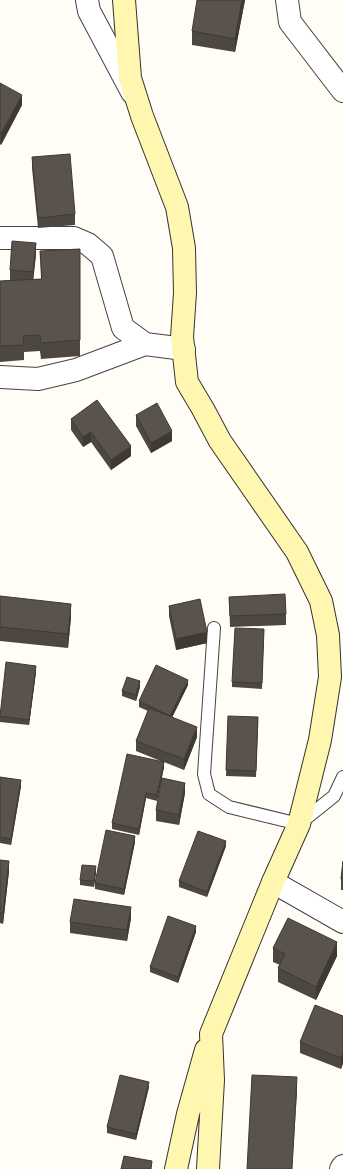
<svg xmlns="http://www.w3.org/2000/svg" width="343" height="1169" font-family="Spectral,serif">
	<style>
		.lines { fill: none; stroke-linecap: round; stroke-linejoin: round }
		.lane-casing { stroke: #444; stroke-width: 14 }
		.street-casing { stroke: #444; stroke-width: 24 }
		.secondary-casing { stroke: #333; stroke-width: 24 }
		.lane { stroke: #fff; stroke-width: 12 }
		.street { stroke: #fff; stroke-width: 22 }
		.secondary { stroke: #fff6b0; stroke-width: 22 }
		.wall { fill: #4d4742 }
		.shaded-wall { fill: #3f3936 }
		.building { fill: #5a524d; stroke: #3f3936 }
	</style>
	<rect width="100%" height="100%" fill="#fffdf5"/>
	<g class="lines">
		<defs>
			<path id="lane" d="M214,628l-10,146 5,20 20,13 70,17 35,-28 9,-19"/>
			<path id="street" d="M87,0l2,11 43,81
				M287,0l3,22 53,69
				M0,238h74l14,6 14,12 21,72 22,16
				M0,377l38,2 38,-9 69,-26 39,5
				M273,882l70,40
				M341,1169l2,-3"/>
			<path id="secondary" d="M124,0l6,78 12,38 35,91 7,41 1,45 -3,44 5,45 16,27 17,32 77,111 24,49 7,34 2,42 -10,63 -21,84 -26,58 -62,152 2,46 -5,89
				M176,1169l12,-55 18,-64"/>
		</defs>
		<use href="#lane" class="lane-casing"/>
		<use href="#street" class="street-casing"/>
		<use href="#secondary" class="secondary-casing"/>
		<use href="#lane" class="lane"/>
		<use href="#street" class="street"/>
		<use href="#secondary" class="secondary"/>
	</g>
	<path class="wall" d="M245,0l-10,52 -43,-7v-14z
		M0,83l22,22 -21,40 -1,-1z
		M32,157l43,57v11l-37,3 -6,-60z
		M80,249v107l-39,3 -1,-8 -16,1v8l-24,2v-81l14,-1h-4v-10l26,-16 -3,25h8l-1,-28z
		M136,415l36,26 -21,12 -15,-27z
		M71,419l60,37 -20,14 -20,-28 -8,5 -12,-17z
		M0,596l71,21 -3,31 -68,-7z
		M229,597l57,17v11l-56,2z
		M169,606l38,37 -31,7 -7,-34z
		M264,629l-2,60 -30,-2v-5z
		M36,672l-7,53 -29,-3v-9z
		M188,685l-16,32 25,20 -13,33 -20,-8v5l-7,34 -11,-3 -7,37 -27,-6v-6l51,-61 -27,-11v-10l12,-30 -9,-4v-6z
		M140,687l-4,14 -14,-5v-5z
		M228,716l30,7 -2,54 -30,-1z
		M0,777l21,9 -10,59 -11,-2z
		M185,793l-6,32 -23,-4v-11z
		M135,842l-11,53 -29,-6v-6z
		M226,846l-19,51 -28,-10v-6z
		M0,860l9,11 -6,53 -3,-1z
		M343,861v29h-2v-11z
		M96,872l-2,15 -14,-2v-5z
		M131,918l-4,23 -57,-8v-11z
		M196,932l-18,51 -28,-11v-5z
		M273,948l64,8 -21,44 -38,-18v-14l2,-3 -7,-3z
		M343,1016v47l-2,6 -41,-16v-11z
		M149,1087l-13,53 -29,-7v-6z"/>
	<path class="shaded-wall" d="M242,0h3l-10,52v-13z
		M22,95v10l-21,40v-11z
		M36,243v11l-3,29v-11z
		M172,431v10l-21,12v-10z
		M91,432v10l-8,5v-10z
		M131,446v10l-20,14v-10z
		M71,604v13l-3,31v-14z
		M207,632v11l-31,7v-11z
		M36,666v6l-7,53v-5z
		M188,680v5l-18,37v-6z
		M140,681v6l-4,14v-6z
		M197,727v10l-13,33v-11z
		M164,762v5l-7,34v-6z
		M21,780v6l-10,59v-6z
		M185,783v10l-6,32v-10z
		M146,793v5l-7,37v-6z
		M135,836v6l-11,53v-6z
		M226,841v5l-19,51v-5z
		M9,861v10l-6,53v-11z
		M96,866v6l-2,15v-6z
		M131,907v11l-4,23v-11z
		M196,926v6l-18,51v-6z
		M337,942v14l-21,44v-13z
		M343,1053v10l-2,6v-11z
		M297,1077v16l-5,76z
		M149,1082v5l-13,53v-6z"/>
	<path class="building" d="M197,0h45l-7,39 -43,-8z
		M0,83l22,12 -21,39h-1z
		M70,154l5,60 -37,4 -6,-61z
		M12,241l24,2 -3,29 -23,-2z
		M80,249v91l-39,3 -1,-8 -17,1 1,9 -24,1v-65l42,-2 -2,-28z
		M97,400l34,46 -20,14 -20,-28 -8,5 -12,-18z
		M157,403l15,28 -21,12 -15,-28z
		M285,594l1,20 -56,2 -1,-19z
		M0,596l71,8 -3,30 -68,-7z
		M200,599l7,33 -31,7 -7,-33z
		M235,628l29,1 -2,54 -30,-1z
		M6,662l30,4 -7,54 -29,-4z
		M156,665l32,15 -18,36 -31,-15z
		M127,677l13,4 -4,14 -14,-4z
		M149,708l48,19 -13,32 -48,-18z
		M228,716l30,1 -2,54 -30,-1z
		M127,754l37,8 -7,33 -11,-2 -7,36 -27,-6z
		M0,777l21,3 -10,59 -11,-2z
		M162,778l23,5 -6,32 -23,-5z
		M106,830l29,6 -11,53 -29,-6z
		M198,831l28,10 -19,51 -28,-11z
		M0,860l9,1 -6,52h-3z
		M343,861v18h-2z
		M82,865l14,1 -2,15 -14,-1z
		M74,899l57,8 -4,23 -57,-8z
		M168,916l28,10 -18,51 -28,-10z
		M288,918l49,24 -21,45 -38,-19 7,-14 -12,-6z
		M315,1005l28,11v37l-2,5 -41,-16z
		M120,1075l29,7 -13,52 -29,-7z
		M252,1075l45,2 -5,92h-45z
		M124,1156l28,5 -1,8h-30z"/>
</svg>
